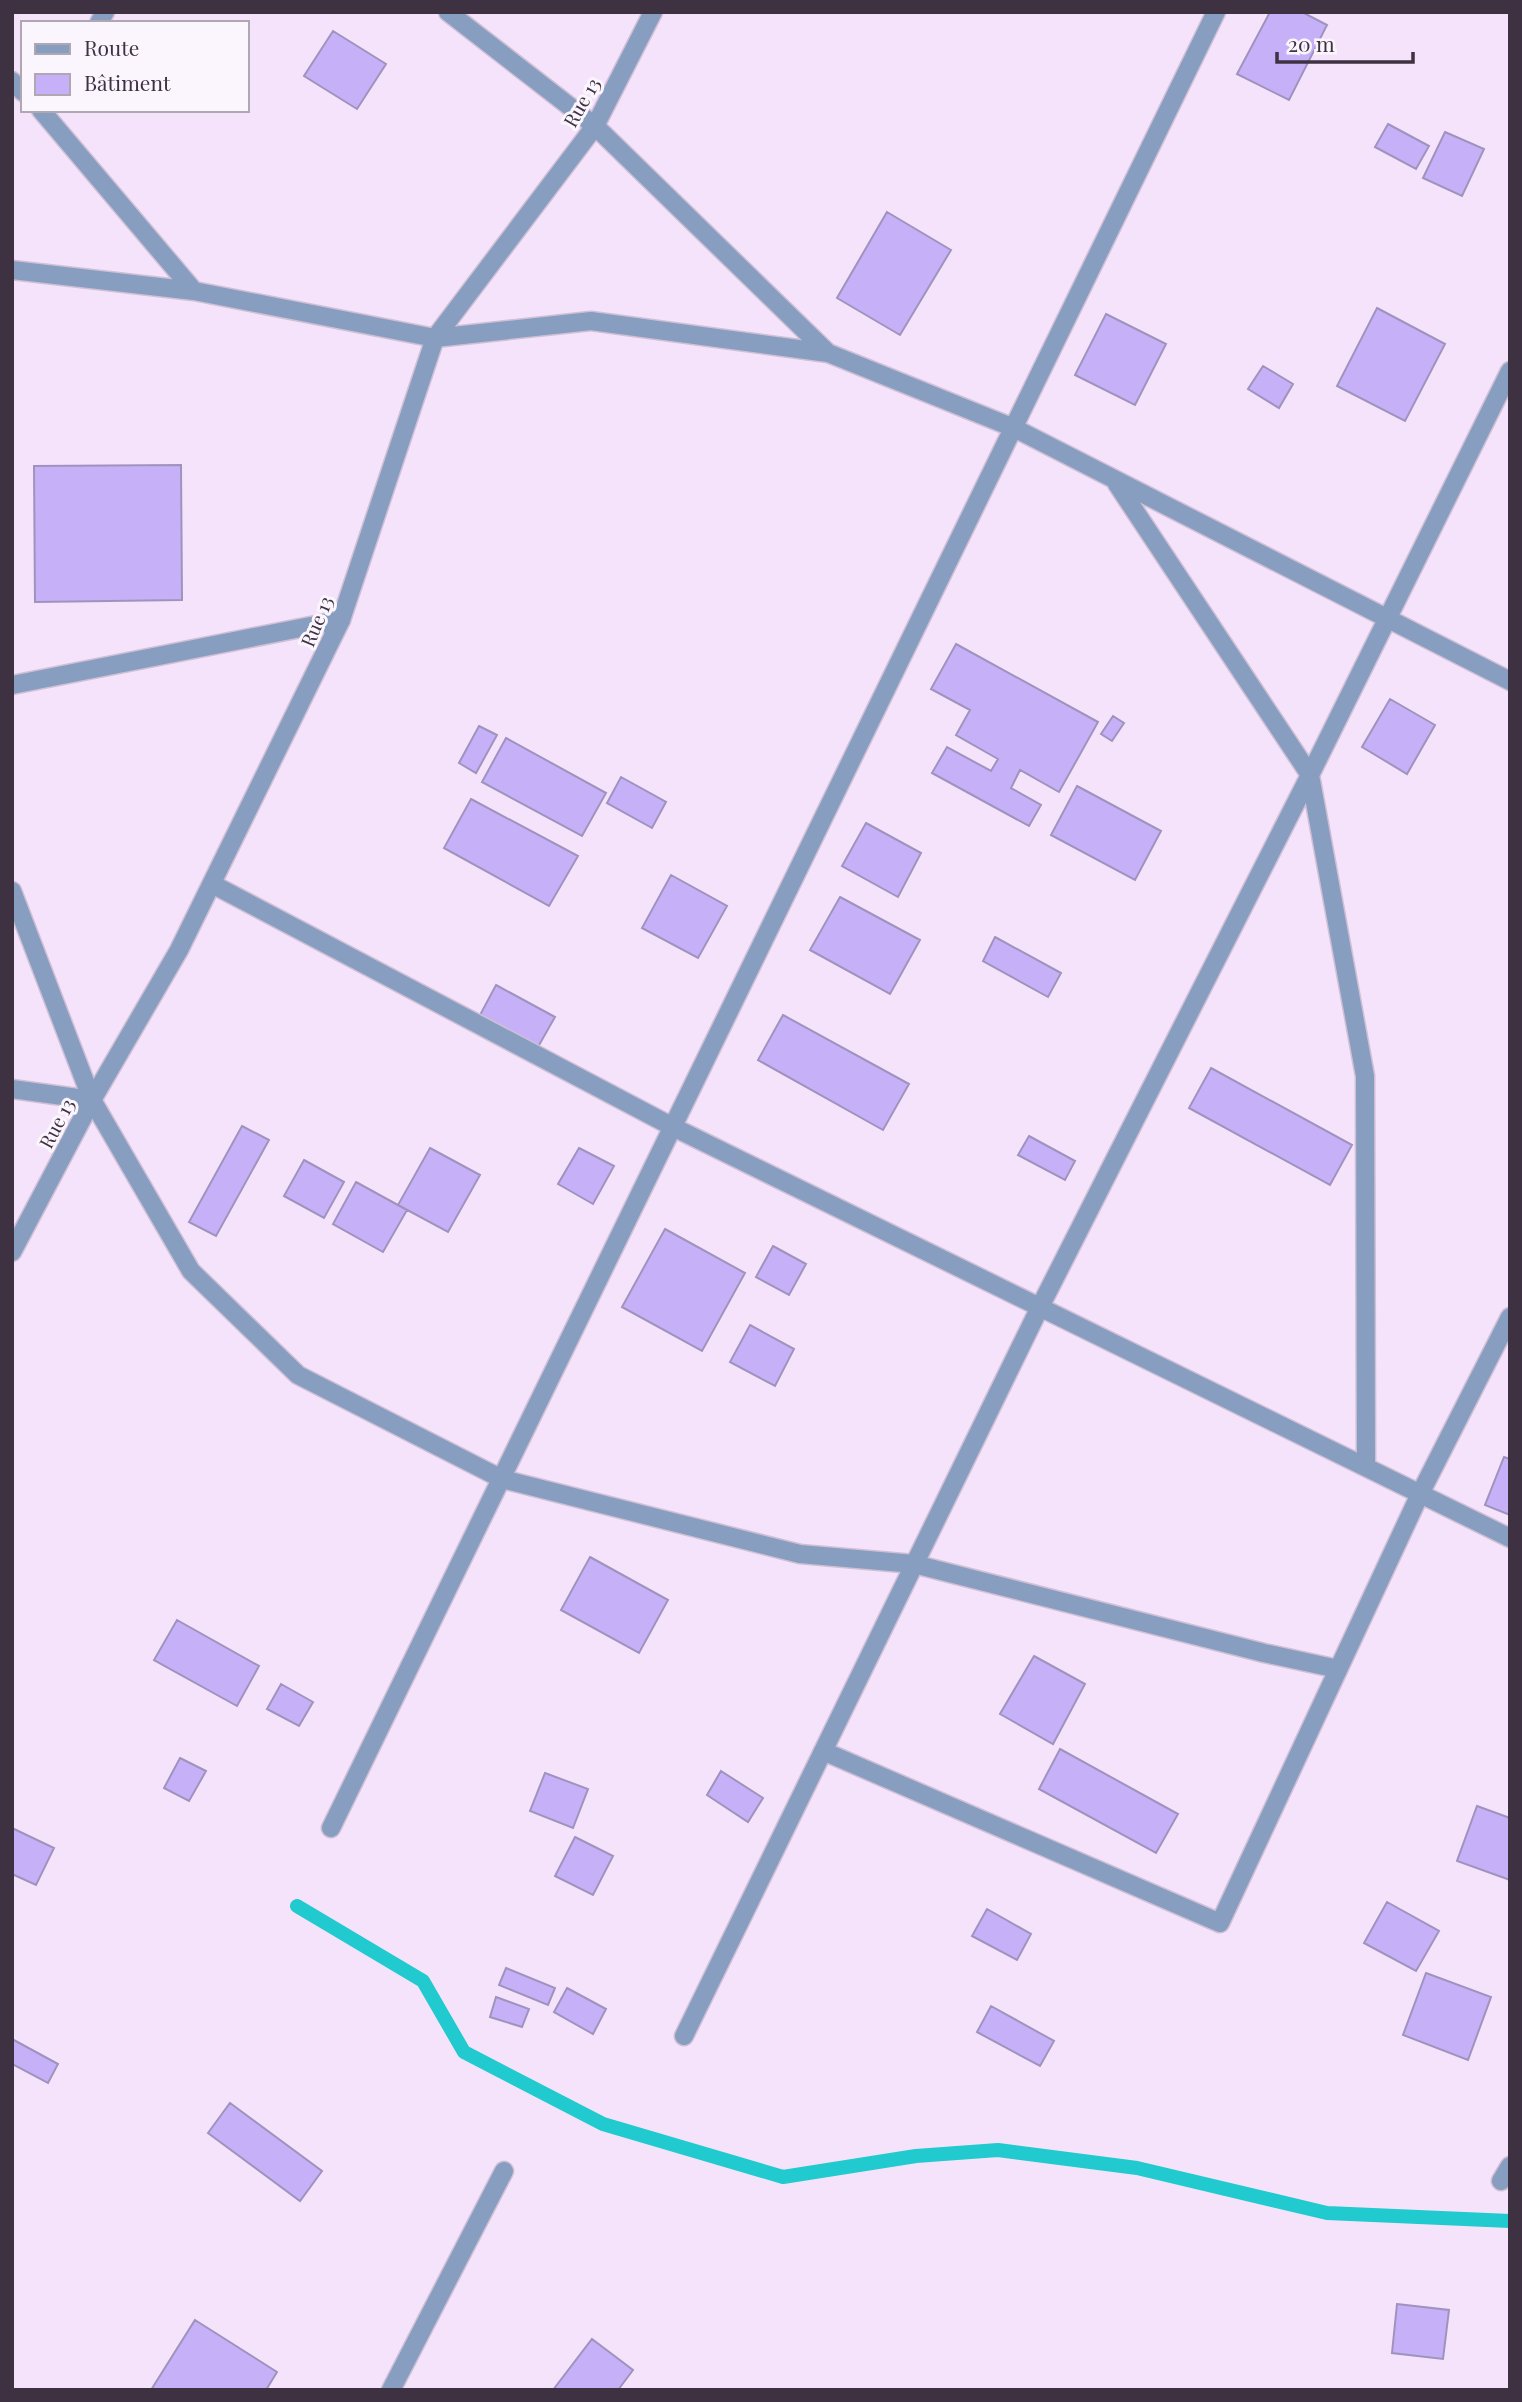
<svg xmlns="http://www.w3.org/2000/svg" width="1522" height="2402" font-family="'Playfair Display',serif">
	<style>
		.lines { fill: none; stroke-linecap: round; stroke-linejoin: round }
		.stream { stroke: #20cace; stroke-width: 14 }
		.building { fill: #c6b1f8; stroke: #9f93be; stroke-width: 2 }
		.minor-casing { stroke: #d0c0d6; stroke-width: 21 }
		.tertiary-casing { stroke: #d0c0d6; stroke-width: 21 }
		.minor { stroke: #879ec0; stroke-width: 18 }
		.tertiary { stroke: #879ec0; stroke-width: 18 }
		.labels { text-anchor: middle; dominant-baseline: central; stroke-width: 6; stroke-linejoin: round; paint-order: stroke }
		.street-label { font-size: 19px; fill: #3e3242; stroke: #fbf5fd }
	</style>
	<rect width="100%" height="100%" fill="#f5e3fb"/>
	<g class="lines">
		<path class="stream" d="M297,1906l126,75 41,71 139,72 180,53 133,-21 82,-6 139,18 190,45 183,8"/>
	</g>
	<path class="building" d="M1270,12h32l25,13 -38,75 -52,-26z
		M333,31l53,33 -29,45 -53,-33z
		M1388,124l41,22 -13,23 -41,-22z
		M1445,132l39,17 -22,47 -39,-18z
		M887,212l64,38 -51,85 -63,-37z
		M1377,308l68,36 -40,77 -68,-35z
		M1106,314l60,30 -31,61 -60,-30z
		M1263,366l30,18 -14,24 -31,-19z
		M181,465l1,135 -147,2 -1,-136z
		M956,644l142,78 -39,70 -39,-22 -9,18 30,17 -12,21 -97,-53 15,-26 44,24 7,-12 -42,-24 14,-25 -39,-21z
		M1390,699l45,26 -28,49 -45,-27z
		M1113,716l11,7 -12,18 -11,-7z
		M479,726l18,9 -21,38 -17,-10z
		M506,738l100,55 -24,43 -100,-54z
		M621,777l45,25 -14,26 -45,-25z
		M1077,786l84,45 -26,49 -84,-45z
		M471,799l107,57 -29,50 -105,-58z
		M866,823l55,30 -23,44 -56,-31z
		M671,875l56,31 -29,52 -56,-30z
		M840,897l80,43 -30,54 -80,-44z
		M995,937l66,36 -13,24 -65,-36z
		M496,985l59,32 -17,30 -58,-32z
		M783,1015l126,69 -26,46 -125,-70z
		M1211,1068l141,77 -22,40 -141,-77z
		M242,1126l27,14 -53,96 -27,-14z
		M1029,1136l46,25 -10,19 -47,-25z
		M430,1148l50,27 -32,57 -50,-27z
		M579,1148l35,18 -21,38 -35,-20z
		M304,1160l40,22 -20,36 -40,-22z
		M356,1182l51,28 -24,42 -50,-28z
		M665,1229l80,44 -43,78 -80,-44z
		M773,1246l33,18 -17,31 -33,-18z
		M750,1325l44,24 -19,37 -45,-24z
		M1504,1457l6,2v56l-25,-10z
		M590,1557l78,43 -29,53 -78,-43z
		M177,1620l82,46 -22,40 -83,-46z
		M1034,1656l51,28 -32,60 -53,-30z
		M281,1684l32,18 -14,24 -32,-17z
		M1060,1749l118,65 -22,39 -117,-64z
		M180,1758l26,13 -17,30 -25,-13z
		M721,1771l42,27 -15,24 -41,-27z
		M545,1773l43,16 -15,39 -43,-17z
		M1477,1806l33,12v62l-53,-19z
		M12,1828l42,20 -18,37 -24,-11z
		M575,1837l38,19 -20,39 -38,-19z
		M1387,1902l52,29 -23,40 -52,-28z
		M987,1909l44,25 -14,26 -45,-24z
		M506,1968l49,20 -7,17 -49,-20z
		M1426,1973l65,24 -23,63 -65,-25z
		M567,1988l39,21 -13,25 -39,-22z
		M496,1997l33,12 -7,18 -32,-10z
		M991,2006l63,35 -14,25 -63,-34z
		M12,2039l46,25 -10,19 -36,-19z
		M230,2103l92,68 -22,30 -92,-68z
		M1397,2304l52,6 -6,49 -51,-6z
		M195,2320l82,52 -11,18h-115z
		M592,2339l41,31 -15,20h-65z"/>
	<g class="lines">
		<defs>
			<path id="minor" d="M448,12l147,114 233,227 186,75 496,253
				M99,23l6,-11
				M12,81l11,11
				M41,110l153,181 241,47 156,-17 237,32
				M12,270l182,21
				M1117,484l193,291 55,301 1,391
				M12,685l329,-65
				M212,884l461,243 837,411
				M12,891l80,209 99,171 107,104 204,104 298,75 114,10 350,89 74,16
				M12,1089l80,11
				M823,1751l397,172 200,-429 90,-177
				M331,1828l885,-1816
				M684,2036l356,-729 270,-532 200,-404
				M1501,2181l9,-15
				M391,2390l113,-219"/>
			<path id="tertiary" d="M12,1252l80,-152 87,-150 162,-330 94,-282 160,-212 58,-114"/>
		</defs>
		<use href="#minor" class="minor-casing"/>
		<use href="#tertiary" class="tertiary-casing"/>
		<use href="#minor" class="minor"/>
		<use href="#tertiary" class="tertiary"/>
	</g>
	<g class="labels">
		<g class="street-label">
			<text transform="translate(581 102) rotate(-60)">Rue 13</text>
			<text transform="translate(316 621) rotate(-67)">Rue 13</text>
			<text transform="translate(56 1123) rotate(-62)">Rue 13</text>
		</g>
	</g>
	<rect width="1522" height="2402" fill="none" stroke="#3e3242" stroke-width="28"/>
	<rect x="21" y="21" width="228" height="91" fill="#fbf5fd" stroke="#afa7b2" stroke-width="2"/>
	<rect x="35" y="44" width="35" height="10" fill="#879ec0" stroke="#afa7b2" stroke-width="2"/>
	<text x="84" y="56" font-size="21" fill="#3e3242">Route</text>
	<rect x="35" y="74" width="35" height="21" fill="#c6b1f8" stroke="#afa7b2" stroke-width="2"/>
	<text x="84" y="91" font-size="21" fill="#3e3242">Bâtiment</text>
	<path d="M1277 52v10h136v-10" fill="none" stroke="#3e3242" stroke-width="3.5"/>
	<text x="1288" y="52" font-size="21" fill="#3e3242" stroke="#fbf5fd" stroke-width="5" paint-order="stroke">20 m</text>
</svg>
